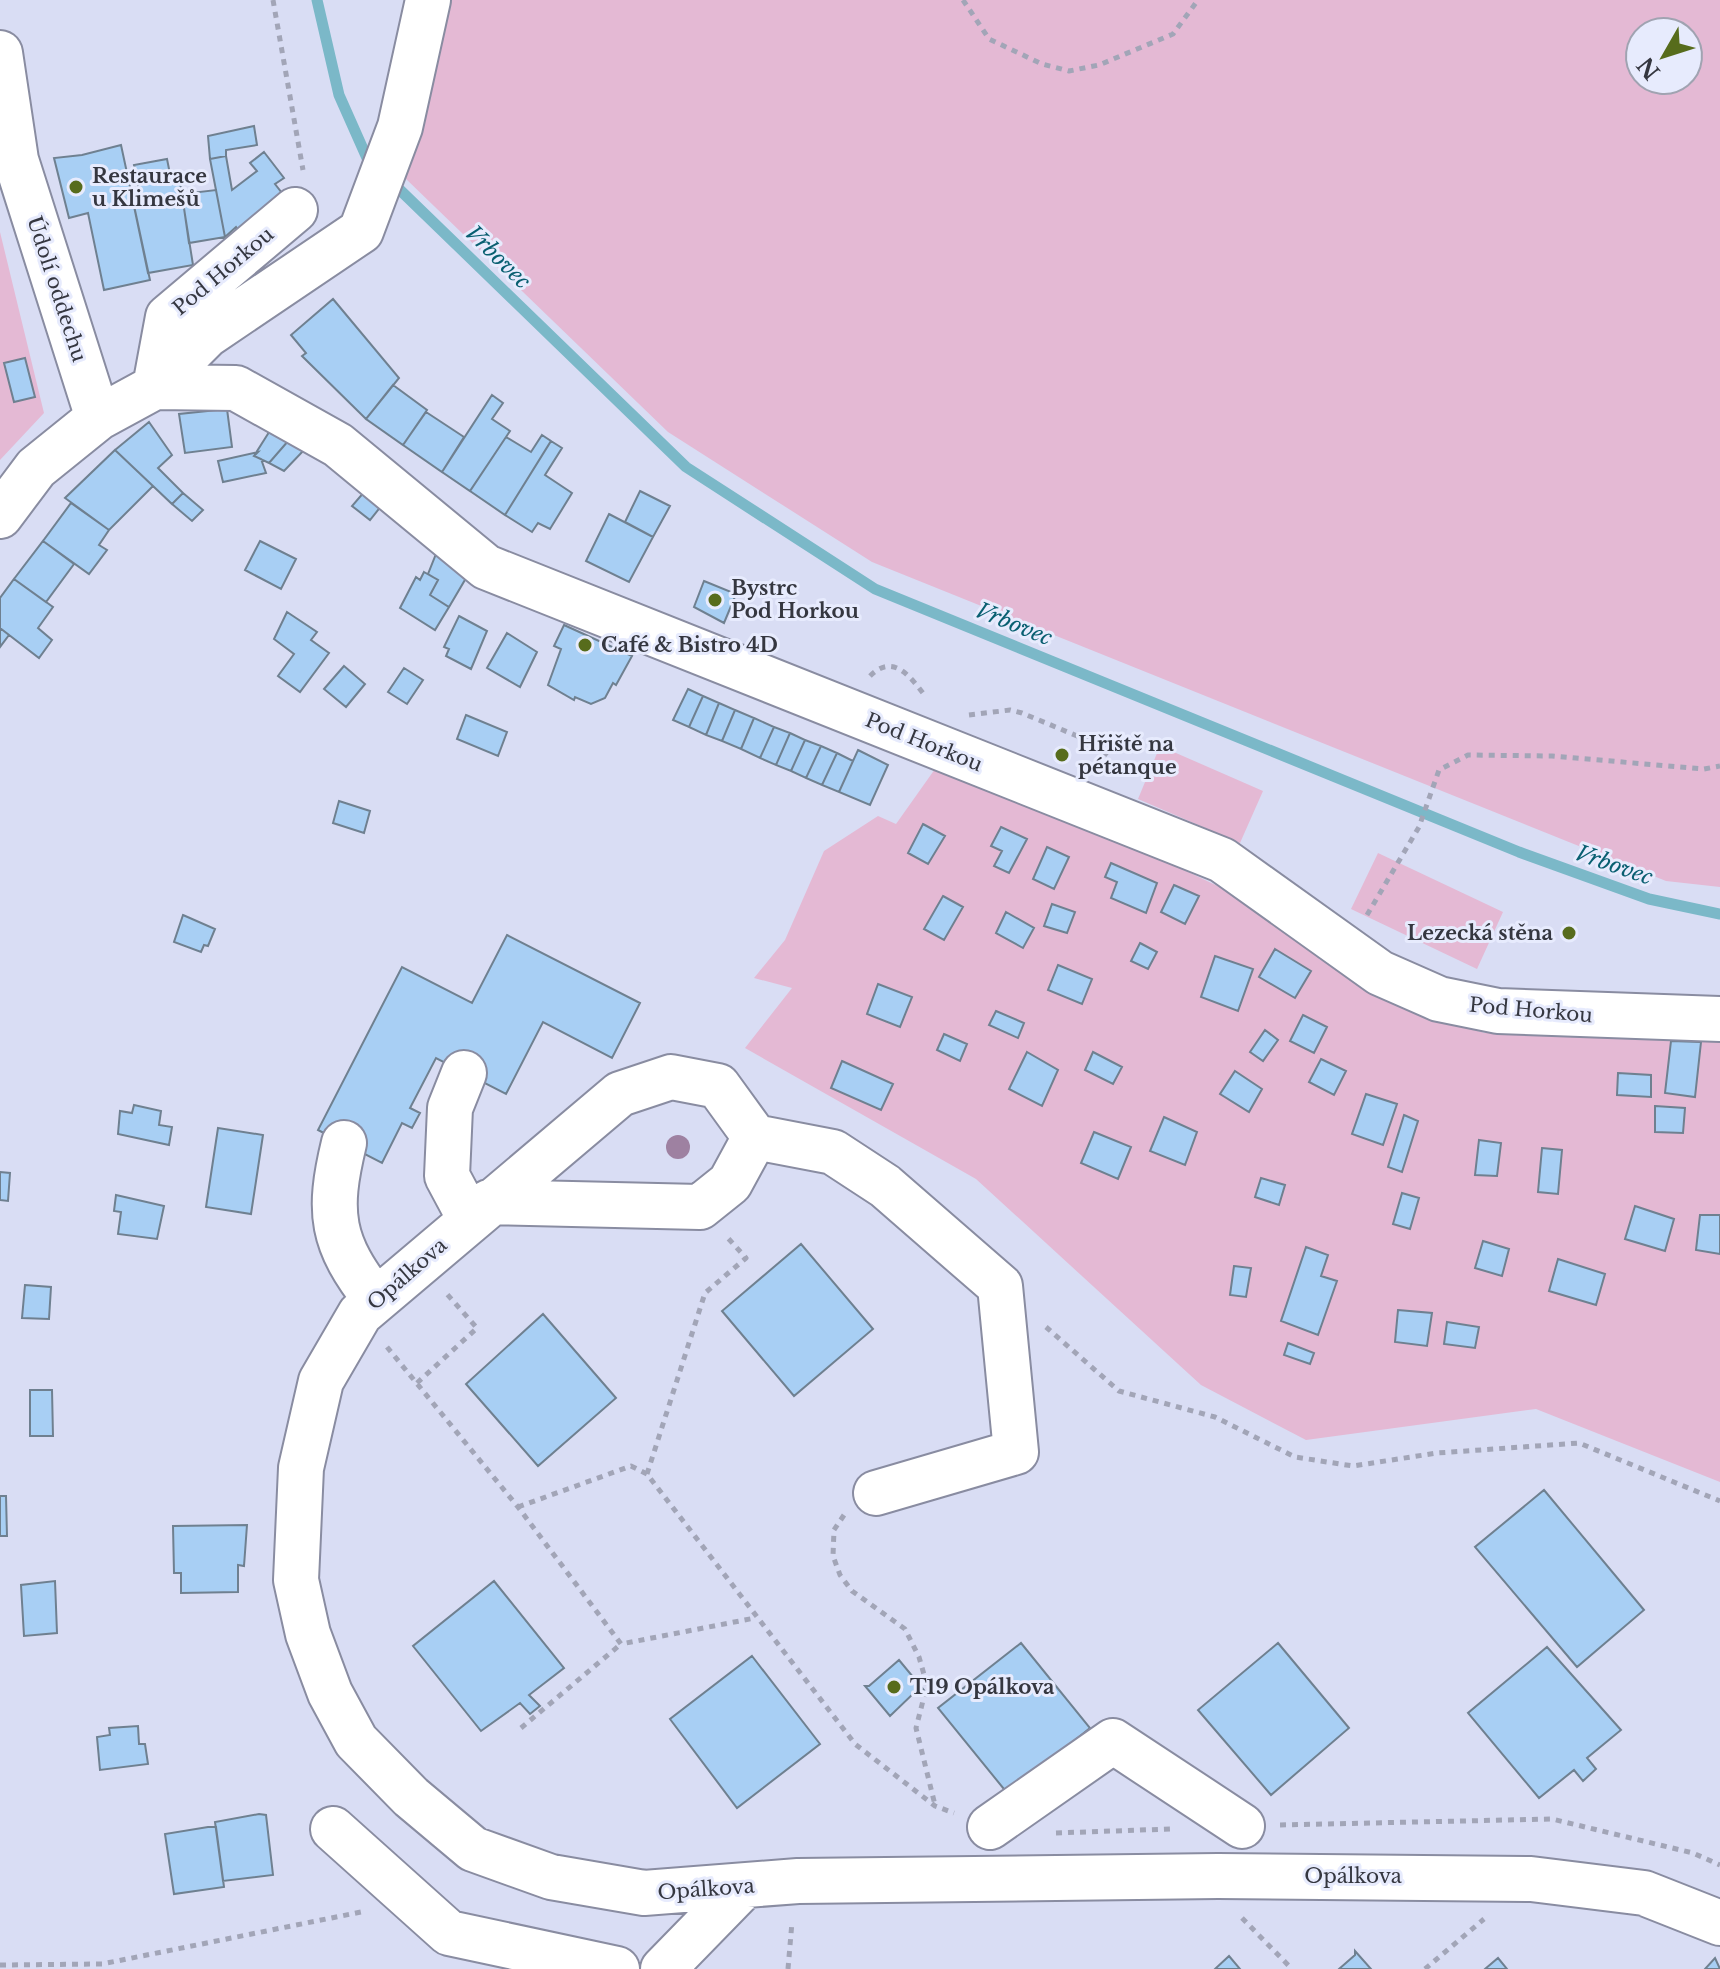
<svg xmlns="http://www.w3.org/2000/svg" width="1720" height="1969" font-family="'Libre Baskerville',serif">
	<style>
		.green { fill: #e4b9d4; fill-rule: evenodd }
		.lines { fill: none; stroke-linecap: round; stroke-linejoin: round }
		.stream { stroke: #7bb8c8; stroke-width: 11 }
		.building { fill: #a8cff4; stroke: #6f8090; stroke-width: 2 }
		.minor-casing { stroke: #898ca1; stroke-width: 48 }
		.path { stroke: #a2a5b7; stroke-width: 5; stroke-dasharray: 6 6; stroke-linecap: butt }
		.minor { stroke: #fff; stroke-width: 44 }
		.tree { fill: #9e81a1 }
		.poi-dot { fill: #576c1c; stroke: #e7ebfd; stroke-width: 3 }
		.labels { text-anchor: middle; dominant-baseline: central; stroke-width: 6; stroke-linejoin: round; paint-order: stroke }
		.poi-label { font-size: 20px; font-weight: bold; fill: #353740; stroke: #e7ebfd; text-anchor: start }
		.street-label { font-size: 20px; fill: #353740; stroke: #e7ebfd }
		.water-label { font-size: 22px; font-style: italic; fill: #095f71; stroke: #e7ebfd }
	</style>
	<rect width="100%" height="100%" fill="#d9ddf4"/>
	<path class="green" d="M450,0h1270v887l-54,-6 -794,-319 -204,-130 -263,-254zM1640,32h48v48h-48z
		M0,232l44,181 -44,47z
		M1160,746l103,45 -23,52 -102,-44z
		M935,769l174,65 119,57 94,54 -3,14 112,59 54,15 235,2v447l-184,-73 -230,31 -105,-55 -225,-206 -231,-131 47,-60 -38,-10 31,-38 39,-89 54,-35 18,8z
		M1378,853l125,59 -26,57 -126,-60z"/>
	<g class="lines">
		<path class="stream" d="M317,0l22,95 28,63 6,6
			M400,190l286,277 189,122 644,263 130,47 71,15"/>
	</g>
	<path class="building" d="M254,126l3,19 -31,5v6l-16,3 -2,-23z
		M121,145l29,135 -46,10 -16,-77 -19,5 -15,-60 28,-3z
		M264,152l20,26 -9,6 17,22 -52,27 -4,-6 -11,10 -15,-78 16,-3 6,34 25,-19 -7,-8z
		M167,159l5,25 8,-1 13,82 -45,8 -17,-81 8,-1 -5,-26z
		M216,190l9,47 -36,6 -7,-49z
		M333,299l66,79 -33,41 -64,-63 4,-3 -15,-18z
		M25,358l10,39 -21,5 -10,-39z
		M393,385l34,25 -24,35 -37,-26z
		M492,395l11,8 -11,16 18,12 -40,60 -28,-19z
		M227,409l5,38 -47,6 -6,-39z
		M426,412l38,25 -22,35 -39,-27z
		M149,422l23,33 -14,13 25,25 -11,11 -57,-54z
		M271,429l18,11 -20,23 -15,-7z
		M542,435l9,6 -46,74 -35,-24 36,-54 25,15z
		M289,440l16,9 -21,22 -15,-8z
		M551,441l11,7 -17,27 27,18 -22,36 -12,-6 -6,9 -27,-17z
		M115,450l38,36 -44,44 -44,-32z
		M258,452l-4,4 7,3 5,14 -43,9 -5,-21z
		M365,491l17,14 -12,15 -18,-14z
		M640,491l30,15 -17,31 -28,-15z
		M183,493l20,17 -11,11 -20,-17z
		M71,503l38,27 -10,15 8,5 -18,24 -46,-33z
		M609,514l44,23 -24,45 -43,-21z
		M43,541l31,23 -28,38 -32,-23z
		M260,541l36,18 -15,30 -36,-19z
		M436,554l33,19 -20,34 -19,-12 8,-15 -10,-6z
		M424,572l14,8 -8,15 19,12 -14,23 -35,-22 16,-31 4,3z
		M14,579l39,28 -15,21 14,12 -13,18 -39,-30v-30z
		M704,581l32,13 -12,29 -30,-16z
		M287,612l30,20 -6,8 18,13 -29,39 -22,-16 16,-22 -20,-15z
		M459,616l28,15 -16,38 -25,-13 3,-7 -5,-2z
		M564,625l68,31 -16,29 -3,-2 -8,15 -14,6 -16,-7 -1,3 -26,-15 13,-36 -7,-3z
		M0,628l9,7 -9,12z
		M507,633l30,19 -17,35 -33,-19z
		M344,666l21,18 -19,23 -22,-18z
		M404,668l19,12 -16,24 -19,-12z
		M688,689l15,7 -14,31 -16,-7z
		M703,696l16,7 -13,32 -17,-8z
		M719,703l16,7 -13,31 -16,-6z
		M735,710l19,8 -13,31 -19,-8z
		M466,715l41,17 -9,24 -41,-17z
		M754,718l20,9 -14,31 -19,-9z
		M774,727l16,6 -14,32 -16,-7z
		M790,733l15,7 -14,31 -15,-6z
		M805,740l16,6 -15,32 -15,-7z
		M821,746l16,7 -15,32 -16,-7z
		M858,750l30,15 -18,40 -31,-13z
		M837,753l16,8 -14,31 -17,-7z
		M339,801l31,10 -6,22 -31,-10z
		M923,824l22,12 -17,28 -20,-11z
		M1001,827l26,12 -18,34 -15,-7 8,-15 -11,-5z
		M1047,847l22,10 -15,32 -21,-10z
		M1111,863l46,20 -11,30 -35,-15 6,-16 -12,-5z
		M1174,885l25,11 -14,28 -24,-12z
		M943,896l20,11 -19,33 -20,-11z
		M1052,904l23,8 -8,21 -23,-7z
		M1006,912l28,16 -11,20 -27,-15z
		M183,915l32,14 -7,17 -4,-1 -3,7 -27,-10z
		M507,935l133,68 -28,55 -69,-36 -37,72 -70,-36 -26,50 10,5 -8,15 -10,-5 -20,40 -64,-33 84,-163 70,36z
		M1140,943l17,9 -9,17 -17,-8z
		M1275,949l36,22 -16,27 -36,-21z
		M1215,956l38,13 -15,42 -37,-14z
		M1058,965l34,14 -10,25 -34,-14z
		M878,984l34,13 -12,30 -33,-13z
		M996,1011l28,12 -6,15 -29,-13z
		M1303,1015l24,12 -13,26 -24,-12z
		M1265,1030l13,10 -15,21 -13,-9z
		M944,1034l23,10 -7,17 -23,-11z
		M1671,1041l30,1 -6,55 -30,-4z
		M1027,1052l31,18 -16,36 -33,-17z
		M1093,1052l29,15 -9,17 -28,-14z
		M1321,1059l25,12 -12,24 -25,-13z
		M842,1061l51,23 -12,26 -50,-22z
		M1235,1071l27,18 -13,23 -29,-18z
		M1618,1073l33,2v22l-34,-2z
		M1366,1094l31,10 -14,41 -31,-11z
		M134,1105l27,6 -2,14 13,2 -3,18 -51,-11 2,-23 12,2z
		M1655,1106l30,2 -2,25 -28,-1z
		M1404,1115l14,6 -16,51 -14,-5z
		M1164,1117l33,15 -12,33 -35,-14z
		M218,1128l45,7 -12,79 -45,-7z
		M1094,1132l37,15 -13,32 -37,-16z
		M1479,1140l22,3 -4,33 -22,-1z
		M1542,1148l20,2 -4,44 -20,-2z
		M0,1172l10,1 -2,28 -8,-1z
		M1261,1178l24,7 -6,20 -24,-8z
		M1402,1193l17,5 -9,31 -17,-5z
		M116,1195l48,11 -7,33 -39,-5 3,-22 -7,-1z
		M1635,1206l39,13 -9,32 -40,-12z
		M1700,1215h20v39l-24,-4z
		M1483,1241l26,8 -7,27 -27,-8z
		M801,1244l72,85 -79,67 -72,-85z
		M1306,1247l22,8 -7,21 16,5 -19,54 -37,-14z
		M1558,1259l47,15 -9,31 -47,-14z
		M1234,1266l17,2 -5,29 -16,-2z
		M25,1285l26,2 -2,32 -27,-1z
		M1398,1310l34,3 -5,33 -32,-4z
		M543,1314l73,84 -78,68 -72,-82z
		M1447,1322l32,5 -4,21 -31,-4z
		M1288,1343l26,10 -4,11 -26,-9z
		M30,1390h22l1,46h-23z
		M1544,1490l100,120 -67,57 -102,-120z
		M0,1496h6l1,40h-7z
		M247,1525l-3,41 -6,-1v27l-57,1v-20h-7l-1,-47z
		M55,1581l2,52 -33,3 -3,-51z
		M494,1581l70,87 -35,27 11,11 -10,8 -10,-11 -39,28 -68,-85z
		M1021,1643l69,85 -82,66 -70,-86z
		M1278,1643l71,85 -78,67 -73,-85z
		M1547,1647l74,83 -34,28 9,11 -13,12 -9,-11 -35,28 -71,-85z
		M752,1656l68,88 -83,64 -67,-89z
		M899,1660l24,29 -4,-1 -29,28 -25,-30h4z
		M138,1726l1,18h6l3,20 -48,6 -3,-33 13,-2 -1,-7z
		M259,1814l7,1 7,60 -50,6 -8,-59z
		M208,1827h8l8,60 -50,7 -9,-60z
		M1355,1951l16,18h-32l16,-14z
		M1229,1956l11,13h-25z
		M1498,1958l9,11h-22z
		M1715,1958l5,11h-15z"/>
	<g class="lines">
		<defs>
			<path id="minor" d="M0,53l16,107 82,258
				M155,387l52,-52 154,-104 39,-104 28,-127
				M155,387l13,-70 127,-107
				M0,516l36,-48 62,-50 57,-31 81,1 102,57 148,122 736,293 158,113 59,26 59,12 222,8
				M464,1073l-14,35 -3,68 23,43
				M755,1137l78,15 52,34 115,100 16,166 -140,41
				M344,1143c-17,70 -13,100 32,157
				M489,1202l211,5 30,-24 25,-46 -37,-51 -47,-9 -51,17 -260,220 -39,67 -20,87 -5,112 12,54 22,59 26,48 55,56 62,52 78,28 93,16 154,-12 420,-5 313,3 113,14 76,30
				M990,1827l123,-86 129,85
				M333,1829l116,104 168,36
				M663,1969l79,-81"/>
		</defs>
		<use href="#minor" class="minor-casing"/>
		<path class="path" d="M273,0l30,170
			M963,0l26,39 53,25 27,7 30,-6 74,-31 25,-34
			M870,676c24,-24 41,2 56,21
			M969,715l41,-5 12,3 72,30 15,13 -1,18
			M1367,915l52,-88 20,-57 29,-15 84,1 152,13 16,-3
			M1046,1327l73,64 96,26 80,40 58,9 84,-13 142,-10 141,58
			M387,1347l131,160 103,137 134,-26
			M417,1383l60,-55 -30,-34
			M647,1474l58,-181 41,-35 -19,-21
			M518,1507l113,-41 16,8 208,270 80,62 19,7
			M844,1515l-10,15 -1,26 7,19 12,16 53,38 14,28 8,28 -11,43 19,77
			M521,1728l100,-84
			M1280,1825l272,-6 141,34 27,12
			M1056,1833l114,-4
			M1242,1918l50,51
			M0,1965l102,-1 264,-53
			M788,1969l4,-47
			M1425,1969l59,-50"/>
		<use href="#minor" class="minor"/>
	</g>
	<circle class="tree" cx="678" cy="1147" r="12"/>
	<g class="poi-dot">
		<circle cx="76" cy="187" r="8"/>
		<circle cx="715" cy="600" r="8"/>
		<circle cx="585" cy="645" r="8"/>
		<circle cx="1062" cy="755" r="8"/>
		<circle cx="1569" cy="933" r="8"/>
		<circle cx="894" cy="1687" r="8"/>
	</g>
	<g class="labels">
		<g class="poi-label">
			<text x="92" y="176">Restaurace<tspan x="92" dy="23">u Klimešů</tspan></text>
			<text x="731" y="588">Bystrc<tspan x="731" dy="23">Pod Horkou</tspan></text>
			<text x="601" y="645">Café &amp; Bistro 4D</text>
			<text x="1078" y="744">Hřiště na<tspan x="1078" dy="23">pétanque</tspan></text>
			<text x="1553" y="933" text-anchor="end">Lezecká stěna</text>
			<text x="910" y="1687">T19 Opálkova</text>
		</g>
		<g class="street-label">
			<text transform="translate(223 271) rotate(-40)">Pod Horkou</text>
			<text transform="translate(57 289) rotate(72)">Údolí oddechu</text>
			<text transform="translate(924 742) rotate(22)">Pod Horkou</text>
			<text transform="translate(1531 1010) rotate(5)">Pod Horkou</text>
			<text transform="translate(407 1274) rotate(-41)">Opálkova</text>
			<text x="1353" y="1876">Opálkova</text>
			<text transform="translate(706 1889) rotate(-4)">Opálkova</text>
		</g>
		<g class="water-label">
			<text transform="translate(498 257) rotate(44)">Vrbovec</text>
			<text transform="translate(1014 624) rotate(22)">Vrbovec</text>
			<text transform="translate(1614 865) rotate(19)">Vrbovec</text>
		</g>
	</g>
	<g transform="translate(1664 56) rotate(231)"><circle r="38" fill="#e7ebfd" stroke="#a0a3b1" stroke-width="2"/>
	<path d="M0-6L14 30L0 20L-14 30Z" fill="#576c1c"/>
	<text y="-12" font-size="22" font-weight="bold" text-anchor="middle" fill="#353740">N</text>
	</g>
</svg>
